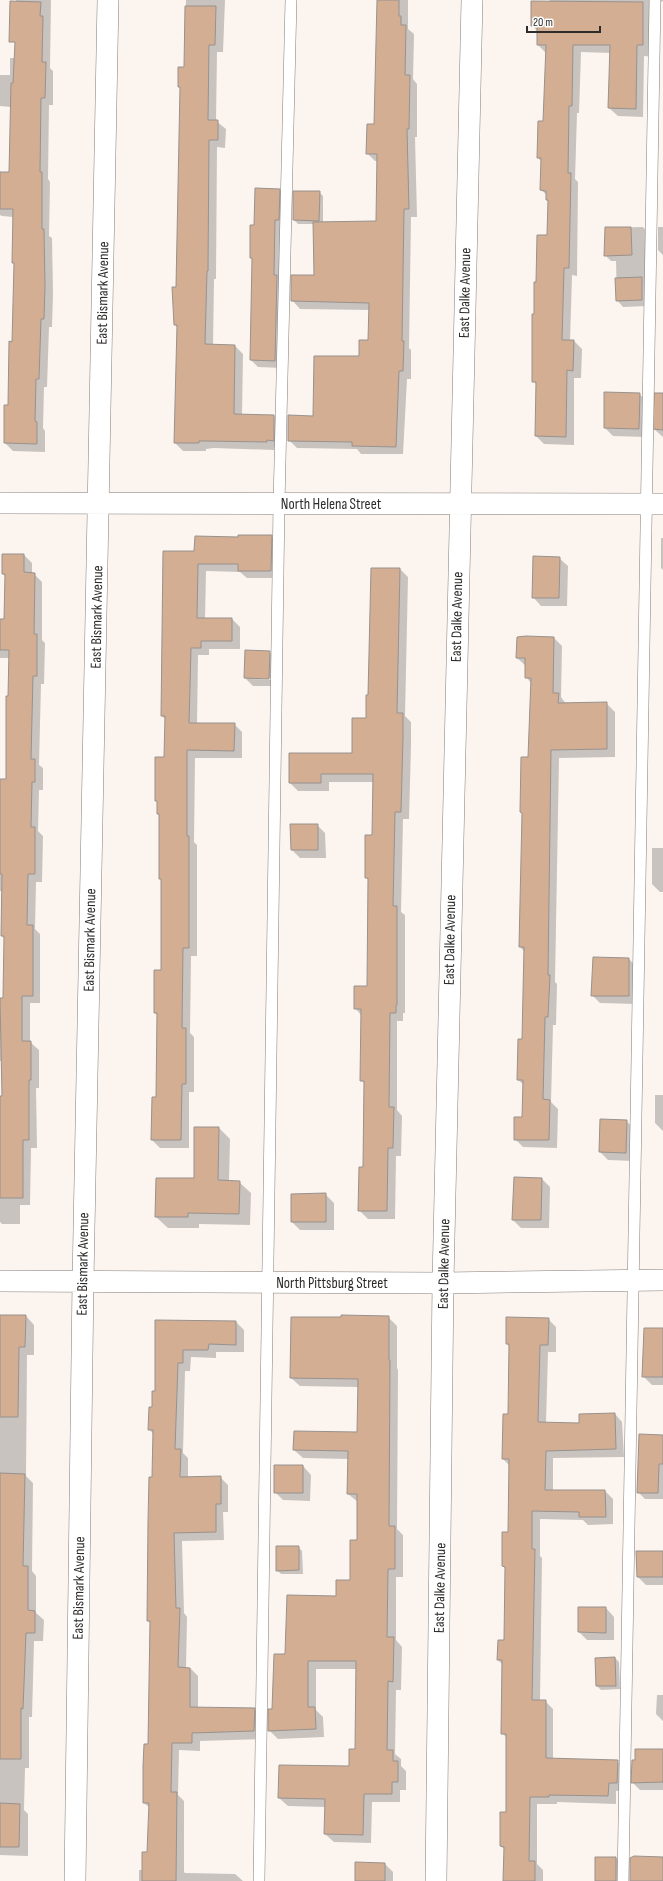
<svg xmlns="http://www.w3.org/2000/svg" width="663" height="1881" font-family="'Sofia Sans Condensed',sans-serif">
	<style>
		.shadow { fill: #0003; fill-rule: evenodd }
		.building { fill: #d3ae93; stroke: #98928e }
		.lines { fill: none; stroke-linecap: round; stroke-linejoin: round }
		.lane-casing { stroke: #847e7a; stroke-width: 12 }
		.street-casing { stroke: #847e7a; stroke-width: 22 }
		.lane { stroke: #fff; stroke-width: 11 }
		.street { stroke: #fff; stroke-width: 21 }
		.labels { text-anchor: middle; dominant-baseline: central; stroke-width: 3; stroke-linejoin: round; paint-order: stroke }
		.street-label { font-size: 15px; fill: #2e2c2a; stroke: #fff }
	</style>
	<rect width="100%" height="100%" fill="#fbf4ef"/>
	<path class="shadow" d="M16,0h35l-1,68 3,3v34h-4l-1,74 2,3 -1,54 3,2 1,56 -1,33h-3l-2,60h-3l-1,41 2,3v21l-32,-1 -8,-8 8,-100 2,-79 -2,-2 1,-45 -12,-1 -2,-1v-42h10l1,-66 -11,-1v-31h10v-17h5z
		M186,0h39l-2,52h-6l-1,69 10,8 -1,19 -8,-1 -1,132h-2l-1,66 22,1 8,8 -1,61 32,1 8,8 -1,24h-7v2l-60,-2 -8,1v2h-23l-8,-8 3,-115 -3,-3 6,-237 -2,-2 6,-18z
		M380,0h28v29l6,5 -1,45 4,5v53h-2l2,80h-6l-2,131 2,2v29h-4l-4,75h-42l-4,-5 -60,-1 -8,-8 25,-23 46,-60 9,-16 1,-31 -70,-1 -8,-9 23,-23 -1,-53h-16l-4,-4 25,-28 4,4v27l54,-1v-61h-2l-8,-8 8,-28z
		M550,0h113v50v-49l-6,3 -2,53 -11,-1 -1,61 -25,-1 -9,-8 2,-55 -30,-1 -2,61h-2l-2,66 3,3 -1,94 -5,-1 -2,66h4l8,8 -1,29h-7v67l-30,-1 -8,-8 1,-51 -4,-4 2,-66 2,-32 11,-47 1,-34 -2,-3v-4l-6,-5 1,-28 -4,-4 1,-36h5l2,-69 -8,-8v-13l-6,-7z
		M279,190l8,7 -4,171 -25,-1 -7,-7 2,-101 -2,-2 4,-31z
		M643,227l6,7 -2,72 -24,1 -6,-7 -1,-39h-5l-6,-6 1,-27z
		M658,227h5v28l-5,-5z
		M639,394l9,8 -1,35 -34,-1 -8,-8z
		M663,394v43l-9,-8z
		M271,536l8,8v34h-32l-7,-6 -34,-1 -1,48h27l8,8v22h-31v6h-11l-1,69h37l8,8v26h-47l-1,84 3,3v111h-6l-1,77 4,4v55h-5v56h-29l-8,-8 5,-42 1,-82 -3,-3 7,-42v-90l-2,-2v-64l-2,-1v-11l-2,-3 9,-42 1,-38 -4,-4 33,-164 44,-14z
		M661,538h2v32l-2,-2z
		M24,555l8,8v11h2l8,8v58l3,3 -1,41h-3l-2,81 4,3v22h-4l-1,41 5,5 -1,46h-6l-1,47 5,5v69h-10v39l9,8v38h-3l1,60h-6l-1,57h-10v19h-18l-2,-2v-125h3v-36h-3v-62h4l1,-60 -3,-3 1,-45h-3v-111h7l2,-122h-9v-38h5l1,-43 -3,-3z
		M559,558l9,8 -1,40h-26l-8,-9z
		M372,569h28l8,8 -3,139 6,6v24l-2,73h-6l-2,93 4,3v98h-2v8h-6v89l5,6 -1,40h-5l-1,63h-27l-9,-9 5,-42 1,-84 -4,-4 1,-64 -7,-8 13,-21 1,-106 -3,-4 7,-41 1,-54h-45v9h-31l-8,-8 63,-29 14,-35z
		M554,638l8,8 -1,51 5,7 40,-1 9,9v45l-56,1 -4,224 2,2 -1,41h-3l-2,77 7,7 -1,39 -34,-1 -8,-8 8,-21 1,-33 -6,-5 5,-40 2,-88 -5,-5 3,-133 -2,-2 8,-54 3,-74 -6,-7v-11l-9,-8z
		M269,652l9,8 -1,26h-24l-8,-8zM252,677l22,1v2l-22,-1z
		M291,825h26l8,8 1,25h-26l-8,-8z
		M652,848h11v44h-3l-8,-8z
		M594,958l35,1 8,8v37l-37,-1 -8,-8z
		M655,1095h8v36l-8,-8z
		M626,1121l9,8 -1,32 -26,-1 -8,-8z
		M219,1128l11,11 -1,42 10,1 12,11 -1,32 -51,-1v4h-31l-12,-11 39,-38z
		M542,1179l8,8 -1,41h-28l-8,-8z
		M325,1194l9,9v27h-34l-8,-8z
		M0,1316h26l8,9v30h-7l-1,121 7,7 -1,88 4,5v37l8,7 -1,21h-9l-2,76h-3v51h-4l-1,42 4,4v42l-28,-1z
		M388,1317l9,9v42l1,2 -1,159 6,6v42h-7v63l6,7 -1,43h-5l-1,64 6,5v7l5,5v19h-6v12h-28l-1,41 -37,-1 -9,-8 1,-27 -38,-1 -9,-8 71,-31 6,-17 1,-81h-41v41l7,7 1,20 -46,2 -9,-9 4,-20 64,-113 14,-16 7,-40v-39l-10,-8 1,-35 -46,-1 -9,-8 64,-17 1,-46 -59,-1 -9,-8z
		M548,1319l8,8v25h-8l-2,71 34,1 35,-10 7,8 2,35 -71,1v33h52l8,8v25l-25,1 -5,-5 -43,-1v37l2,2 -2,143h5l8,8v50l64,2 8,8v21l-9,1v13l-59,-2v2h-20v60l6,6v11h-39l1,-31 -4,-4 6,-33v-75l-5,-5 1,-68 -5,-5 7,-19 1,-72 -3,-3 6,-33 1,-67 -7,-7 6,-44 1,-68 -3,-3z
		M156,1321l80,1 8,8v22h-28v6l-25,-1 -1,14h-5l-2,82 5,5v20l32,-1 8,8v27h-5l1,28 -42,1 2,72 3,4 -1,51h4l8,8v32l56,1 8,8v22l-62,2v10l-21,-1 -1,45 6,6v71l1,1 50,1 8,7h-104v-11h4l5,-17 2,-45 -6,-5v-37l5,-21 2,-121 -3,-3 6,-186 -5,-6 7,-37z
		M663,1329v56h-11l-9,-9z
		M663,1436v63h-18l-7,-7z
		M303,1466l8,9 -1,26 -27,-1 -8,-8z
		M298,1547l4,4 1,23h-22l-4,-4z
		M637,1552l26,1v32h-17l-8,-8z
		M606,1608l8,9v23h-27l-8,-8z
		M615,1658l4,4 1,27 -19,1 -4,-4 -1,-27z
		M657,1695h6v26l-7,-7z
		M663,1750v40h-23l-8,-8z
		M616,1858l4,4v19h-24z
		M385,1864l8,8v9h-38z"/>
	<path class="building" d="M377,0h22v16h2v9h5l-1,50h5l-1,54h-2l2,80h-5l-2,132h2l-1,30h-4l-3,76 -44,-1v-4l-64,-1v-26l25,1 1,-60h45v-16h9l1,-37 -78,-2v-26h23l-1,-53 63,-1 1,-67h-11l1,-30h7z
		M10,1l31,1 -1,14h3l-1,46h4l-1,36h-4l-1,74h2v57h2l1,57 -1,33h-3l-2,60h-3l-1,42 2,1v22l-33,-1v-38h4l1,-64 3,1 2,-79h-2l1,-54h-13v-37h9l2,-89h2l2,-41h-6z
		M531,1l112,1v43h-6l-1,64 -28,-1 2,-63h-37l-1,61h-3l-1,67h3l-2,95h-5l-2,72h12l-1,31 -6,-1 -1,67 -31,-1 1,-54h-4v-68h2v-32h2l1,-47h10l1,-35h-2v-9l-6,-1 1,-32h-4l1,-37h5l3,-76h-9v-19h-6z
		M185,6h31l-1,39h-6l-1,75h10v20h-9l-1,131h-1l-2,73 30,1 -1,69 40,1v26l-7,-1v2l-62,-1h-6v2h-25l3,-118h-3l-2,-38h4l4,-200h-2v-20h6z
		M255,188l25,1 -1,31h-4l-1,55h3l-2,86 -25,-1 2,-102h-2v-33h4z
		M293,191h27l-1,30 -26,-1z
		M605,227h26l1,28 -28,1z
		M642,277v23l-26,1 -1,-23z
		M604,392l36,1 -1,36 -35,-1z
		M654,393h9v37l-10,-1z
		M238,535h34l-1,36h-33v-7h-40l-1,54h35v23h-31v7h-10l-2,75h46l-1,28 -47,-1v86h2v112h-6l-1,80h4v56h-4l-1,56h-30l1,-43h4l1,-84h-3v-43h7v-91h-2v-65h-2v-13h-2v-44h9l1,-41h-4l2,-165h31l1,-15 43,1z
		M2,554h22v18l11,1 -1,61h3v42h-4l-2,83h4v23h-3l-1,45h4v47h-7l-1,51h6v71h-11v45h9v39h-2v60h-6v58h-23v-102h2l-2,-98h3l1,-62h-3l1,-62h-2v-95h6v-83h2l1,-46h-9v-31h4l1,-45h-3z
		M533,556l27,1 -1,41h-27z
		M371,568h29l-3,145h6v24l-2,75h-6l-2,94h4v99h-1v8h-6l-1,94h5l-1,41h-5l-1,63h-29l1,-44h4l1,-86h-4l1,-72h-7v-23h13l1,-108h-3v-43h7l1,-61h-52v9h-32v-30h63v-35h14v-23h2z
		M526,636l28,1 -1,56h6l-1,10 49,-1v47l-56,1 -3,225h2l-2,42h-3l-2,82 7,1 -1,40h-35v-23h8l1,-37h-6l1,-41h4l2,-92h-5l3,-134 -2,-1 1,-55h7l3,-79h-6v-20h-9l1,-21z
		M245,650l25,1 -1,28 -25,-1z
		M290,824h28v26h-27z
		M593,957l36,1v38h-38z
		M600,1119l27,1 -1,33 -27,-1z
		M194,1127h25l-1,53 22,1 -1,33 -51,-1v4h-33l1,-39h38z
		M514,1177l28,1 -1,42h-29z
		M326,1193v29h-35v-28z
		M0,1315h26l-1,32h-6l-1,70h-18z
		M341,1315l48,1v44h1l-1,166h6v43h-7l-1,68h7l-1,45 -5,-1 -1,69h6v11h5v21h-6v12h-28l-1,41 -39,-1 1,-35 -47,-1 1,-33 70,1v-17h6l1,-88h-48v46h7l1,22 -48,2v-22h4l2,-55h11l2,-59 49,1v-16h14v-40h7v-46h-10l1,-43 -55,-1 1,-19 63,1 1,-53 -68,-1 1,-61h50z
		M506,1317l43,1 -1,27h-8l-2,77 41,1v-9l36,-1 1,36 -70,2 -1,39h60l1,27h-27v-5l-47,-1v38h3l-3,151h14v58l72,2 -1,23h-8l-1,13 -59,-1v2h-19l-1,64h6v20h-32l1,-34 -4,-1v-34h6v-78h-5l1,-74h-5l1,-20h6l1,-73 -3,-1v-34h6l1,-73h-7l1,-45h5l1,-70h-3z
		M155,1320l81,1v24l-27,-1 -1,6h-25v13h-5l-3,86h6l-1,28 41,-1v28h-5v28l-42,1 2,75h4l-2,59 12,1v39l65,1 -1,23 -62,2v10h-20l-1,49h6l-1,89h-34v-29h5l2,-49h-6v-37l1,-22h4l2,-123h-3l1,-99 1,-45h3l1,-47h-5l1,-23h3v-16h3z
		M644,1328h19v49h-21z
		M639,1434l24,1v29h-4l-1,29h-21z
		M274,1465h29v28h-29z
		M0,1473l25,1 -2,92h5v44l7,1v22h-9l-3,76 -2,-1v51h-21z
		M276,1546h23v24l-23,1z
		M636,1551h27v26h-26z
		M578,1607h28v26l-28,-1z
		M615,1657l1,29h-20l-1,-28z
		M635,1749h28v33l-32,1 1,-23h3z
		M0,1803l20,1 -1,43h-19z
		M634,1856l29,1v24h-33v-23z
		M595,1857h21v24h-21z
		M355,1862l30,1v18h-30z"/>
	<g class="lines">
		<defs>
			<path id="lane" d="M259,1881l20,-1377 12,-504
				M623,1881c8,-627 18,-1254 32,-1881"/>
			<path id="street" d="M0,503l663,1
				M0,1281l443,2 220,-3
				M75,1881l8,-600 25,-1281
				M436,1881l7,-598 29,-1283"/>
		</defs>
		<use href="#lane" class="lane-casing"/>
		<use href="#street" class="street-casing"/>
		<use href="#lane" class="lane"/>
		<use href="#street" class="street"/>
	</g>
	<g class="labels">
		<g class="street-label">
			<text transform="translate(103 293) rotate(-89)">East Bismark Avenue</text>
			<text transform="translate(465 293) rotate(-89)">East Dalke Avenue</text>
			<text x="331" y="504">North Helena Street</text>
			<text transform="translate(97 617) rotate(-89)">East Bismark Avenue</text>
			<text transform="translate(457 617) rotate(-89)">East Dalke Avenue</text>
			<text transform="translate(90 940) rotate(-89)">East Bismark Avenue</text>
			<text transform="translate(450 940) rotate(-89)">East Dalke Avenue</text>
			<text transform="translate(83 1264) rotate(-89)">East Bismark Avenue</text>
			<text transform="translate(444 1264) rotate(-89)">East Dalke Avenue</text>
			<text x="332" y="1283">North Pittsburg Street</text>
			<text transform="translate(79 1588) rotate(-89)">East Bismark Avenue</text>
			<text transform="translate(440 1588) rotate(-89)">East Dalke Avenue</text>
		</g>
	</g>
	<path d="M527 26v6h73v-6" fill="none" stroke="#2e2c2a" stroke-width="2"/>
	<text x="533" y="26" font-size="12" fill="#2e2c2a" stroke="#ffffff" stroke-width="3" paint-order="stroke">20 m</text>
</svg>
